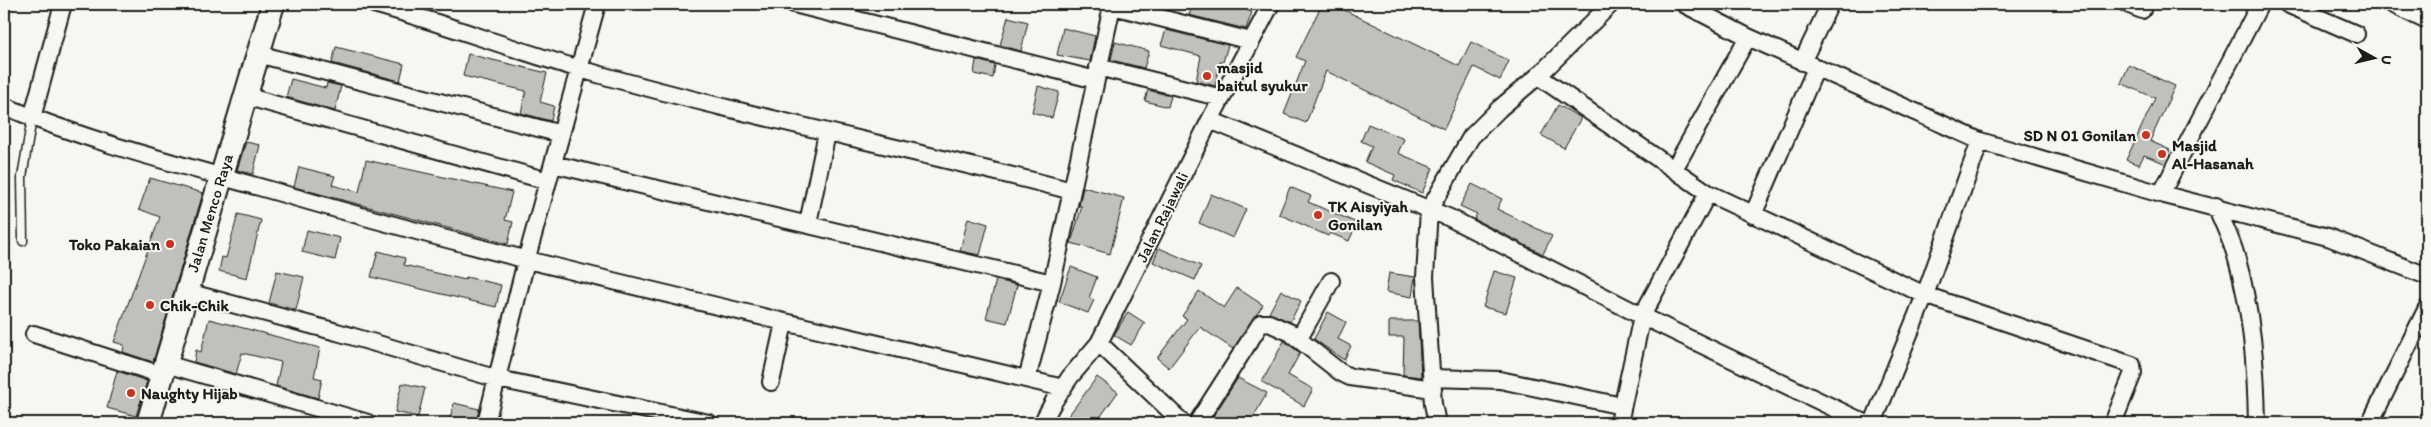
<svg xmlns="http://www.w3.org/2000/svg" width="2431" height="427" font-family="Itim,sans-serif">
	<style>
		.building { fill: #c0c0bd; stroke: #1c1c1c }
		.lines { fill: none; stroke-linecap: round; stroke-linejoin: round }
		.lane-casing { stroke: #1c1c1c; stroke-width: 11 }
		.street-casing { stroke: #1c1c1c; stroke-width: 20 }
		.secondary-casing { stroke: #1c1c1c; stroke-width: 26 }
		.lane { stroke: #f6f6f2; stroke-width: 8 }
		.street { stroke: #f6f6f2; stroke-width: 16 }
		.secondary { stroke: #f6f6f2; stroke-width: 22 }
		.poi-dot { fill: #c8321e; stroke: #f6f6f2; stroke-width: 2 }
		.labels { text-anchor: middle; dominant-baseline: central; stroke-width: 4; stroke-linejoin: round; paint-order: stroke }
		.poi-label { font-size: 16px; font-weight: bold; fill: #1c1c1c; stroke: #f6f6f2; text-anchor: start }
		.street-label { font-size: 16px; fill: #1c1c1c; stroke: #f6f6f2 }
	</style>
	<rect width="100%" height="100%" fill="#f6f6f2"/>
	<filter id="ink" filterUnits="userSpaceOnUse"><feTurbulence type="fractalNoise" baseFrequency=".02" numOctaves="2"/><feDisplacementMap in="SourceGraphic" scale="10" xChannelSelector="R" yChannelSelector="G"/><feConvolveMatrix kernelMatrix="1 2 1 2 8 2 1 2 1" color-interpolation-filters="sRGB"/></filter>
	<g filter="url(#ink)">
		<path class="building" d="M1193,4h35l24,8 -6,17 -57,-14z
			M1322,4h10l127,62 12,-24 38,19 -9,19 -26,-13 -30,62 -118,-58 -20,52 -22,-9 21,-53 -9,-4z
			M1008,17l20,5 -7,29 -21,-6z
			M1063,28l32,8 -5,25 -33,-6z
			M1166,30l62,15 -5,17h-3l-5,24 -19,-5 5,-25 -40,-11z
			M1115,42l34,9 -5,17 -33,-8z
			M336,47l68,17 -4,17 -68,-18z
			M468,54l79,19 -7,29 14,4 -3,15 -30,-8 5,-22 -63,-15z
			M976,60l19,5 -2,13 -19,-4z
			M2129,65l46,21 -25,55 20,9 -6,13 -20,-8 -5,10 -13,-5 29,-62 -34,-15z
			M291,79l35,9 1,-5 14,3 -6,25 -49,-14z
			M1038,86l21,6 -7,26 -20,-6z
			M1148,90l23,6 -3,11 -23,-6z
			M1558,105l23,13 -17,30 -23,-13z
			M1368,124l36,15 -6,14 35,15 -11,25 -29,-13 2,-5 -30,-13 7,-16 -11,-5z
			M246,142l14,3 -7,29 -16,-4z
			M366,160l146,32 -7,28 8,2 -5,22 -214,-57 5,-20 36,9 -3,9 27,7z
			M150,178l53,15 -50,169 -30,-10 1,-7 -10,-3 46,-125 -21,-8z
			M1472,184l30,15 -5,10 55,27 -9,18 -69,-35 3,-5 -17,-8z
			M1083,187l41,11 -14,56 -39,-11 11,-37h-3z
			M1290,187l21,9 -3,6 49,21 -8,18 -19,-8 -2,3 -49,-22z
			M1211,194l35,15 -13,29 -34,-15z
			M238,214l23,6 -14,58 -28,-7 3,-14 4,1z
			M968,218l20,6 -8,31 -20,-4z
			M307,230l33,8 -5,22 -33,-8z
			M1159,248l42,18 -6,14 -42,-18z
			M378,251l27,7 -1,7 61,15 1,-3 35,8 -5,22 -125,-30z
			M1071,267l26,10 -8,21 5,2 -6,13 -29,-11z
			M277,271l27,6 -8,33 -27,-7z
			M1494,271l23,7 -11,35 -23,-6z
			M1389,273l26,4 -3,20 -26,-5z
			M996,280l21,5 -10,38 -21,-5z
			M1237,288l26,17 -30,44 -33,-22 -31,41 -12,-10 30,-39 -5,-3 17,-25 25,17z
			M1281,290l20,11 -11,21 -21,-9z
			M1128,312l17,11 -14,22 -17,-10z
			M1328,312l18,10 -8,17 13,7 -7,14 -30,-21z
			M209,319l111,29 -6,29 8,2 -4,19 -42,-12 5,-24 -39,-9 -6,21 -42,-12 2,-12 5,2z
			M1389,321h29l3,56 -18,-2 1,-38h-15z
			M1284,341l16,12 -12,22 25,14 -9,17 -42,-24z
			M117,371l30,10 -11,35 -29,-8z
			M1097,377l21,15 -22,31h-22l-8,-4z
			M1238,378l29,15 -17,30h-41z
			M402,383l23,5 -7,29 -23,-5z
			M454,403l25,6 -3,14h-27z"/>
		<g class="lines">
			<defs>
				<path id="lane" d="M23,241l-1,-64 10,-59"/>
				<path id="street" d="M374,4c69,19 137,45 206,65 162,47 329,79 492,122
					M794,4l302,76
					M1105,4l146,37
					M1684,4l64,33 232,104 181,53 167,43 99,39
					M2127,4l15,6
					M2287,4l69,30
					M2392,4l35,17
					M258,54l303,80
					M1802,62l28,-58
					M1098,67l124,31
					M1538,76l170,117 217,102 207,70 1,8 -20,50
					M245,96l303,85
					M4,106c88,37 181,60 273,86 259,76 523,132 786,196
					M32,118l31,-114
					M1210,120l240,98 192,98 223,107
					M553,164l499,119
					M1674,169l74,-132
					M2161,194l99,-190
					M2216,206c7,17 15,33 20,50 16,55 20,111 21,167
					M1753,215l63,-147
					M808,223l19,-90
					M187,292l150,40 161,47 211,44
					M34,334l128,41
					M1293,335l47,37 10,5 83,12
					M1099,343l84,80
					M166,364l202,59
					M1432,378l68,2 122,26
					M1027,379l25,-96 60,-277
					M771,382l13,-59
					M486,423l40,-162 71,-257
					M1042,423l12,-22 16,-24 29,-34 111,-223 61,-116
					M1197,423l64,-100h8l29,13 4,-3 29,-52
					M1437,423l-4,-19 -8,-127 4,-67 42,-73 29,-29 38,-32 73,-72
					M1619,423l23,-107 66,-123
					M1873,423l52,-128 55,-154
					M2370,423l57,-115"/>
				<path id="secondary" d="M148,423l125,-419"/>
			</defs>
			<use href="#lane" class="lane-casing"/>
			<use href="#street" class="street-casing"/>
			<use href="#secondary" class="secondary-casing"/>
			<use href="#lane" class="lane"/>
			<use href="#street" class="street"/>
			<use href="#secondary" class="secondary"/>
		</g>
	</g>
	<g class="poi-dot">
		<circle cx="1207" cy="76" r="5"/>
		<circle cx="2146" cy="135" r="5"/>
		<circle cx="2162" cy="154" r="5"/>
		<circle cx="1318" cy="215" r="5"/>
		<circle cx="170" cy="244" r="5"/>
		<circle cx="150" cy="305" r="5"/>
		<circle cx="131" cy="393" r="5"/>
	</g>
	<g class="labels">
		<g class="poi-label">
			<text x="1217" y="67">masjid<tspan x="1217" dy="18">baitul syukur</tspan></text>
			<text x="2136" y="135" text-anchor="end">SD N 01 Gonilan</text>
			<text x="2172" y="145">Masjid<tspan x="2172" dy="18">Al-Hasanah</tspan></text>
			<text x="1328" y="206">TK Aisyiyah<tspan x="1328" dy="18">Gonilan</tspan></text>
			<text x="160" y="244" text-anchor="end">Toko Pakaian</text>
			<text x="160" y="305">Chik-Chik</text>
			<text x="141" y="393">Naughty Hijab</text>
		</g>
		<g class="street-label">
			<text transform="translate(210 213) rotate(-73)">Jalan Menco Raya</text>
			<text transform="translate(1162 217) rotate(-64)">Jalan Rajawali</text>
		</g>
	</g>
	<rect width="2431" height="427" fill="none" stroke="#f6f6f2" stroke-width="20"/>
	<rect x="10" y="10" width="2411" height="407" fill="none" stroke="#1c1c1c" stroke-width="2" filter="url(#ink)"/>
	<g transform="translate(2374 58) rotate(98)" stroke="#f6f6f2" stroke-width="4" paint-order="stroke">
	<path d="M0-4L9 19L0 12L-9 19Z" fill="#1c1c1c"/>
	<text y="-8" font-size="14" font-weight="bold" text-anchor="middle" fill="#1c1c1c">U</text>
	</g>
</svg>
